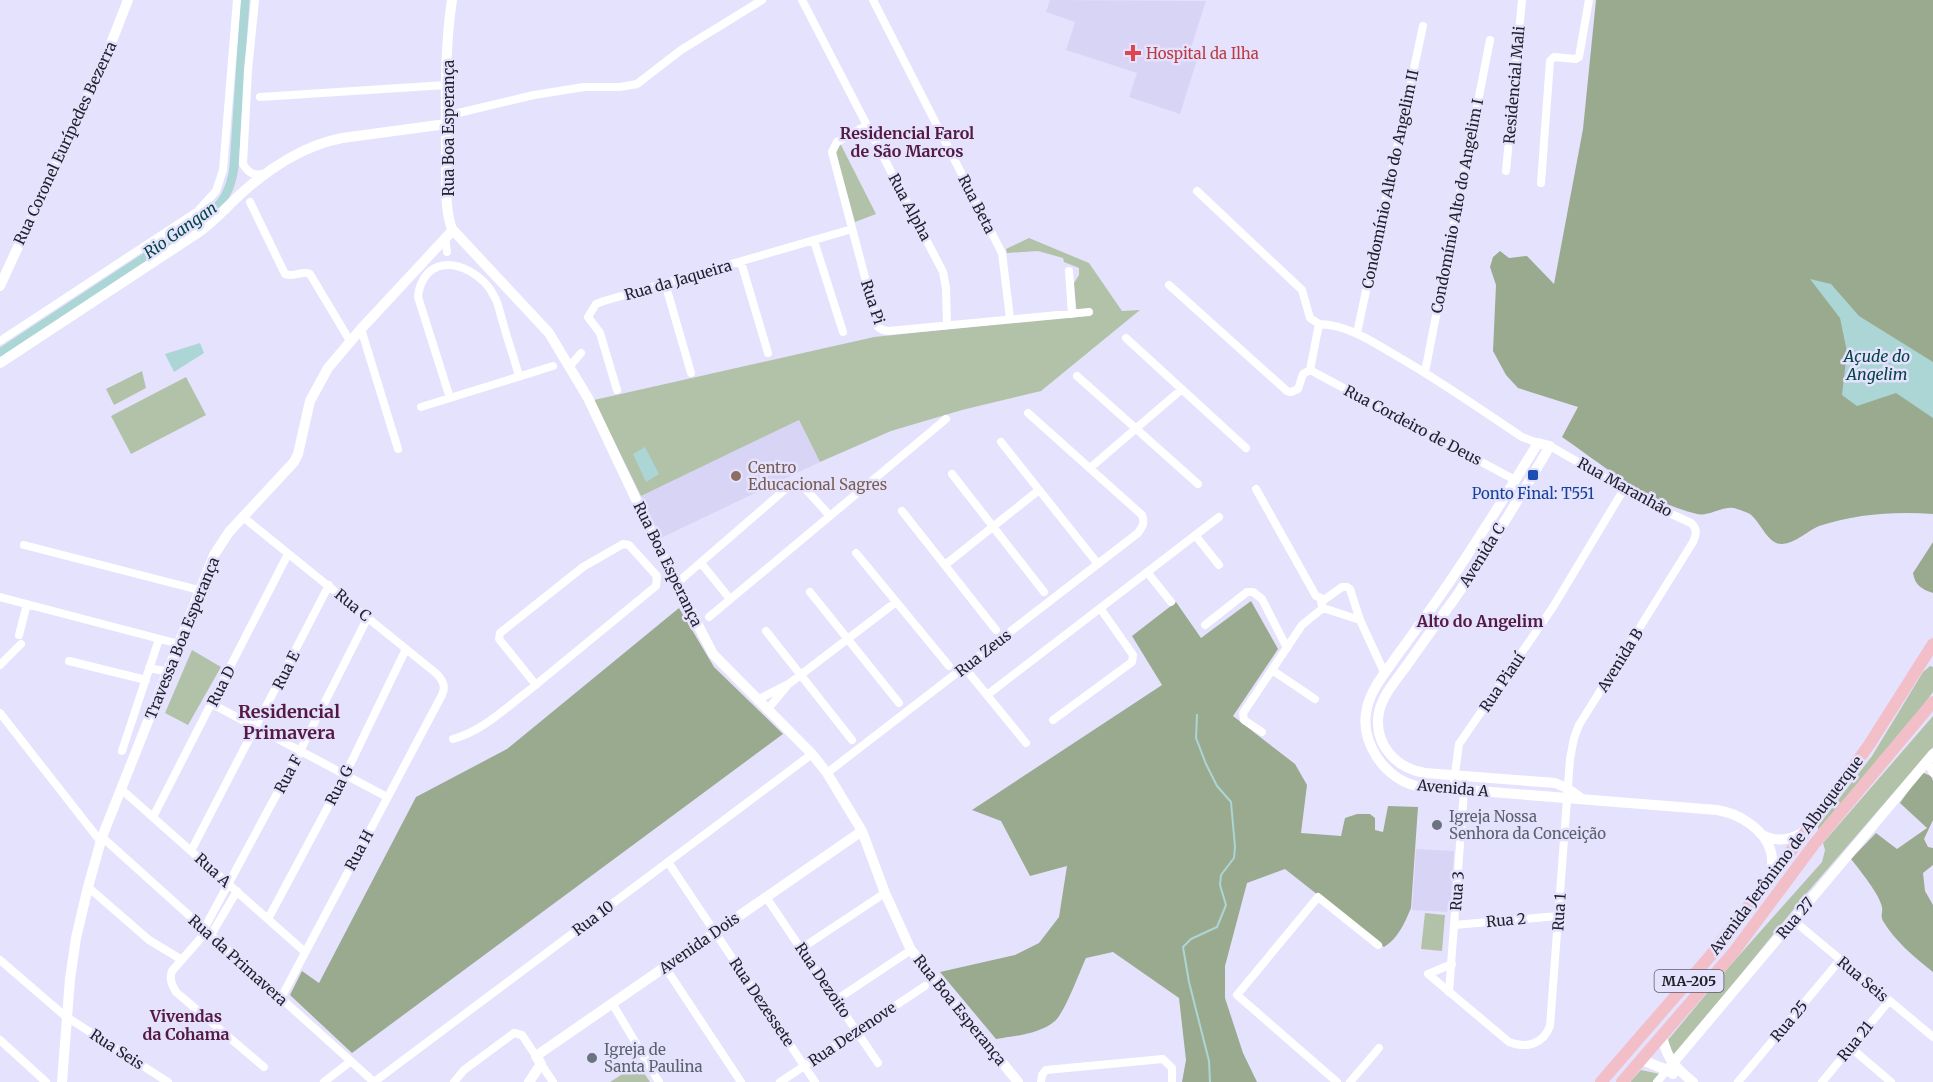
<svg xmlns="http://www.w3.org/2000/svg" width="1933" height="1082" font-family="Merriweather,serif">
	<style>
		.built { fill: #d8d4f6 }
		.green { fill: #b2c2a9 }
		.forest { fill: #9aaa8f }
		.water { fill: #acd5d5 }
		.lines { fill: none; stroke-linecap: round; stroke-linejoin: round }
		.stream { stroke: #acd5d5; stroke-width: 2 }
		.canal { stroke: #acd5d5; stroke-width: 9 }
		.street { stroke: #fff; stroke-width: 8 }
		.secondary { stroke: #fff; stroke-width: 10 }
		.primary { stroke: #f2bfc8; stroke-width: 12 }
		.health-dot { fill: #e0444e; stroke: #e5e2fe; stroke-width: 2 }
		.transit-dot { fill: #1a4fb4; stroke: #e5e2fe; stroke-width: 2 }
		.education-dot { fill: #8d6e63; stroke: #e5e2fe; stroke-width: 2 }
		.worship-dot { fill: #6b7280; stroke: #e5e2fe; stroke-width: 2 }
		.labels { text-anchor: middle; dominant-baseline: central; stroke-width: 5; stroke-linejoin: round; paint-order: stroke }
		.shield { fill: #e5e2fe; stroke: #5d5b6a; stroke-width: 1.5 }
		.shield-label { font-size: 14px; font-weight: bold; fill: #23212b }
		.health-label { font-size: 15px; fill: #be3a42; stroke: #e5e2fe; text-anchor: start }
		.street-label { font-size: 15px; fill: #23212b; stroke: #e5e2fe }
		.education-label { font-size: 15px; fill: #785e54; stroke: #e5e2fe; text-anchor: start }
		.transit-label { font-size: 15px; fill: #164399; stroke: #e5e2fe }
		.worship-label { font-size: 15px; fill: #5b616d; stroke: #e5e2fe; text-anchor: start }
		.neighbourhood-label { font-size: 16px; font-weight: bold; fill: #541a43; stroke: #e5e2fe }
		.water-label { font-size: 16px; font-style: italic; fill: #044445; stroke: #e5e2fe }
		.quarter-label { font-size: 18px; font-weight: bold; fill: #541a43; stroke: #e5e2fe }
	</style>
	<rect width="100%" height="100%" fill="#e5e2fe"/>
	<path class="built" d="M1050,0l156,1 -18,56 9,3 -17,54 -51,-17 8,-24 -71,-23 9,-28 -29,-10z
		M799,420l21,42 -159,76 -20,-42z
		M1416,849l38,2 -4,61 -38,-2z"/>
	<path class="green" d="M841,145l35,69 -21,8 -20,-72v-3z
		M1029,238l60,25 33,48 18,-1 -99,81 -79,19 -71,21 -71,31 -21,-42 -158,76 -47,-96 280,-63 203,-21 -3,-33 5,-8v-7l-15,-6 -1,-4 -25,-7 -31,2 -1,-4z
		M142,371l4,17 -32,17 -8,-16z
		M186,377l20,38 -75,39 -20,-38z
		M192,650l29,17 -33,58 -23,-12z
		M1930,666l3,1v25l-16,22 -99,116v-4l54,-70 51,-84z
		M1933,716v31l-127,147 -132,163 -6,-17 59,-71 95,-107 3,-12 -2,-7z
		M1425,913l20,2 -3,36 -21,-2z
		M638,1064l12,18h-40z
		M1641,1070l19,4 -7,8h-23z"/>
	<path class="forest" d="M1596,0h337v514c-36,-3 -79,0 -114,12 -12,5 -23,17 -37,18 -14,1 -22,-23 -32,-30 -4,-2 -9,-4 -13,-5 -13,-5 -27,8 -40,5 -51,-12 -93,-48 -135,-77l16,-30 -60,-19 -12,-13 -13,-24 3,-66 -6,-18 3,-10 7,-6 9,7 18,-2 27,28 29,-155z
		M1933,542v51c-12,-4 -18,-8 -20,-20z
		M1251,601l27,48 -45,67 62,48 12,21 -6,48 40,3 4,-18 12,-4h13l5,4v12l8,2 5,-26 30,1 -7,101c-6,14 -13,31 -27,39l-99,-78 -38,14 -22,83v32l18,55 14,29h-75l4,-22 -7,-62 -66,-46 -27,6c-7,15 -21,54 -31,63 -15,13 -41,15 -59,18l-56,-67 75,-17 24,-12 20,-26 8,-51 -37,10 -29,-55 -29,-11 190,-125 -30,-49 44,-34 25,36z
		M679,608l35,59 69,67 -431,319 -62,-58 12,-24 17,12 97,-186 91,-48z
		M1924,773l7,3 2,5v39l-9,19 4,8 5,1v17l-10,8 2,18 8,14v67c-18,-14 -39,-32 -50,-51 -3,-6 0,-8 -1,-14 -2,-12 -23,-38 -31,-48l25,-26 21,16 30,-21 -27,-25 19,-27z"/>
	<path class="water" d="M1810,279l21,5 28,32 74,46v56l-37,-25 -39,13 -15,-11 5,-43 -7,-34z
		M200,343l4,10 -30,19 -9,-18z
		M645,447l14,27 -13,8 -13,-28z"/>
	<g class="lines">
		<path class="stream" d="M1197,715l-1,23 10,26 11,22 14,16 4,45 -1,11 -13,17 -1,10 6,20 -9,22 -26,12 -8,8 6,35 20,79 1,21"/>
		<path class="canal" d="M0,353l205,-135c18,-14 26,-28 29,-51l11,-167"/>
		<path class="street" d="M255,0l-7,70 -5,94c5,9 11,12 20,10
			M802,0l141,272 3,16 1,36
			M873,0l129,253 8,65
			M260,97l186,-12
			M446,116l88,-21 50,-8h36l17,-3 44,-34 81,-50
			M867,125l-30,17 -5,10 46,175 5,3 5,1 201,-19
			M1506,171l16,-171
			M1541,183l9,-122 4,-4 22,2 3,-2 10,-57
			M1197,191l105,99 8,28 9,6
			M250,202l35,72c10,4 16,-4 25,0l40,67
			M445,238l2,14
			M814,241l29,91
			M741,262l27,91
			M1069,271l3,43
			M665,283l26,90
			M1169,285l118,106 4,1 7,-3 5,-15 7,-4
			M1319,324c29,1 52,17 76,31 44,25 85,54 127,82l16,6
			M361,329l37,120
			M1357,333l66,-307
			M1126,338l120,110
			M0,341l198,-130 18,-20 7,-21 14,-170
			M570,366l11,-13
			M1310,370l205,110
			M1310,370l9,-46
			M1425,372l65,-332
			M1077,376l121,108
			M617,390l-17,-57 -12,-16 8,-13 8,-3 248,-72
			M450,398l-32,-101c1,-12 7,-25 19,-30 21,-8 48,10 57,29 5,8 6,18 9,27 5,18 11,35 16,53
			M421,407l132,-41
			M1001,442l97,122
			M1090,468l92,-79
			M952,474l92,118
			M1256,489l60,107 7,3
			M902,511l94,119
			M243,517l194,157c6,7 9,12 5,21l-161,303
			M1195,535l24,30
			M24,545l175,45
			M856,553l93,113
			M701,563l29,36
			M945,565l94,-75
			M1147,572l24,30
			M677,583l111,-96 7,-2h7l28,31
			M810,592l89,111
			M0,597l179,47
			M709,617l237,-198
			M1360,620l-37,-12 -2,-6 21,-15h5l3,2 10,31 25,54
			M1205,625l42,-33h6l9,7 25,49
			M766,631l86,109
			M19,635l8,-31
			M69,661l77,19
			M0,665l21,-21
			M964,667l62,76
			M149,668l20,4
			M1272,670l43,29
			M987,695l232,-178
			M757,700l33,-17 106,-81
			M212,704l175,93
			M767,710l20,-24
			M0,713l101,129
			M1053,720l79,-58 1,-7 -33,-47
			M1262,732l-18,-12 -1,-7 59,-88 21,-17
			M453,739c29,-8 50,-29 74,-47 43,-35 86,-71 129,-106l1,-10 -28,-31 -6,-1 -40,23 -83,66 -1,6 37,46
			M122,751l37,-112
			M1930,759l-3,2 6,12
			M827,773l311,-240c5,-7 7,-10 4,-18l-114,-102
			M121,789l184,163
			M1453,789l6,-45 94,-137 71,-118
			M153,817l135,-263
			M102,837l272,245
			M191,851l138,-266
			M668,862l147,220
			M88,887l61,53 33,20
			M766,897l112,166
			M268,919l77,-144 61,-126
			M1793,920l140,117
			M1454,925l104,-9
			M204,929l96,-178 68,-134
			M207,931l-35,40c-3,8 0,14 4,21l88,75
			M211,935l26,-44
			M802,948l83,-55
			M0,960l65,56 103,66
			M1452,964l-24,10 81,68c18,7 34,2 41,-16l20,-267 4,-21 5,-13 114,-183c3,-7 5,-13 -2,-19l-37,-17 -104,-60
			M665,967l76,115
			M1449,992l15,-202
			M836,1000l75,-50
			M612,1003l47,79
			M0,1040l46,42
			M1850,1047l41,35
			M541,1064l12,18
			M324,1082l27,-21
			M374,1082l438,-328
			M454,1082l10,-12 50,-37 8,2 14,21
			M780,1082l145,-96
			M1041,1082l1,-7 4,-5 117,-11 9,9v14
			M1337,1082l-100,-87 81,-98 60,48
			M1350,1082l29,-34
			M1657,1082l10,-12
			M1738,1082l102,-122
			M1822,1082l67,-81"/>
		<path class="secondary" d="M452,0c-8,52 -6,106 -6,159 1,22 -2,49 6,70l97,104 39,65 81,171 44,85 99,100 15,19 35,58 23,62 26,57 107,132
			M0,286l108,-235 20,-51
			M0,363l199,-131c17,-12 29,-27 45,-41 27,-24 62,-46 98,-53l104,-14
			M1582,799l-15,-11 -12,-5 -130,-10c-30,-5 -52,-30 -46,-61 4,-18 18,-33 28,-47 16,-23 32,-45 48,-67 34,-49 65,-101 95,-152l-12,-3c-30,49 -61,99 -94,147 -15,22 -32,45 -48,67 -11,16 -25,32 -29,51 -8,33 17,70 49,78l301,24c21,3 48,19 54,42 2,7 1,16 1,24
			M1762,835c16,8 30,5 45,-5
			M1662,1037c6,24 13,30 31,45
			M1642,1060l25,10 6,4
			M1667,1070l266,-316
			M62,1082l8,-103 6,-41 12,-51 14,-50 112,-282 15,-23 65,-70 4,-8 12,-53 18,-33 33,-39 92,-99
			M529,1082l12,-18 -5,-8 326,-225"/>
		<path class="primary" d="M1601,1082l110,-127 96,-125 62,-85 64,-101
			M1622,1082l111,-129 82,-110 118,-141"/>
	</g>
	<path class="health-dot" d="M1130 44h6v6h6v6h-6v6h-6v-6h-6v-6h6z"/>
	<rect class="transit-dot" x="1527" y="469" width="12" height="12" rx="3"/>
	<circle class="education-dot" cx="736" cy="476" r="6"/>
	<g class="worship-dot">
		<circle cx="1437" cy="825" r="6"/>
		<circle cx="592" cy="1058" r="6"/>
	</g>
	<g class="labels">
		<rect class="shield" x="1654.5" y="970" width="69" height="22" rx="4.5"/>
		<g class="shield-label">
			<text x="1689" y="981">MA-205</text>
		</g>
		<g class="health-label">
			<text x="1146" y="53">Hospital da Ilha</text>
		</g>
		<g class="street-label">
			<text transform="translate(1514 85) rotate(-85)">Residencial Mali</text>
			<text transform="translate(448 128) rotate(-90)">Rua Boa Esperança</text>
			<text transform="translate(65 143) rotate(-65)">Rua Coronel Eurípedes Bezerra</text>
			<text transform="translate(1390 179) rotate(-78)">Condomínio Alto do Angelim II</text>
			<text transform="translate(977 204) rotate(63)">Rua Beta</text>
			<text transform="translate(1457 206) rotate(-79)">Condomínio Alto do Angelim I</text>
			<text transform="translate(910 207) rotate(62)">Rua Alpha</text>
			<text transform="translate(678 280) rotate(-16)">Rua da Jaqueira</text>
			<text transform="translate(873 302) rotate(72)">Rua Pi</text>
			<text transform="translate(1413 425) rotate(28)">Rua Cordeiro de Deus</text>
			<text transform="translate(1625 487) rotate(29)">Rua Maranhão</text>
			<text transform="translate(1482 555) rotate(-58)">Avenida C</text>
			<text transform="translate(668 564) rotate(64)">Rua Boa Esperança</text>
			<text transform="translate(353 605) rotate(39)">Rua C</text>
			<text transform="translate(182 638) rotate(-68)">Travessa Boa Esperança</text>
			<text transform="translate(983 653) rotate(-38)">Rua Zeus</text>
			<text transform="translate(1620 660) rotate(-58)">Avenida B</text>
			<text transform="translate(286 670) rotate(-63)">Rua E</text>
			<text transform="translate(1502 682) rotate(-56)">Rua Piauí</text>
			<text transform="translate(221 686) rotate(-63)">Rua D</text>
			<text transform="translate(288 774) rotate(-62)">Rua F</text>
			<text transform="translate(339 785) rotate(-63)">Rua G</text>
			<text transform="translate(1453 788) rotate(5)">Avenida A</text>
			<text transform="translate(359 850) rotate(-62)">Rua H</text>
			<text transform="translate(1786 855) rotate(-53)">Avenida Jerônimo de Albuquerque</text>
			<text transform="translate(213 870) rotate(42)">Rua A</text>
			<text transform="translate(1457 891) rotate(-86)">Rua 3</text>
			<text transform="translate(1559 912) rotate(-86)">Rua 1</text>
			<text transform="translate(593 918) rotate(-37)">Rua 10</text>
			<text transform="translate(1795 918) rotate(-50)">Rua 27</text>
			<text transform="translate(1506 920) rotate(-5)">Rua 2</text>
			<text transform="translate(699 943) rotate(-35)">Avenida Dois</text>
			<text transform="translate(238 960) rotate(42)">Rua da Primavera</text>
			<text transform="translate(1863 979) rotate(40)">Rua Seis</text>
			<text transform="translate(823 980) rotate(56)">Rua Dezoito</text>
			<text transform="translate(762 1002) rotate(56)">Rua Dezessete</text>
			<text transform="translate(960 1010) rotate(51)">Rua Boa Esperança</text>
			<text transform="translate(1789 1021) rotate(-50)">Rua 25</text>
			<text transform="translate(852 1034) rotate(-34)">Rua Dezenove</text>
			<text transform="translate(1855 1041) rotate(-51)">Rua 21</text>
			<text transform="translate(117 1049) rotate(33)">Rua Seis</text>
		</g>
		<g class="education-label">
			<text x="748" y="467">Centro<tspan x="748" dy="17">Educacional Sagres</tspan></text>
		</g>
		<g class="transit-label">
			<text x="1533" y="493">Ponto Final: T551</text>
		</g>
		<g class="worship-label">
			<text x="1449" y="816">Igreja Nossa<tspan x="1449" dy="17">Senhora da Conceição</tspan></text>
			<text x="604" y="1049">Igreja de<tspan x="604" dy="17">Santa Paulina</tspan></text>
		</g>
		<g class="neighbourhood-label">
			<text x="907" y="133">Residencial Farol<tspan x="907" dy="18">de São Marcos</tspan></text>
			<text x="1480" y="621">Alto do Angelim</text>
			<text x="186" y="1016">Vivendas<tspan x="186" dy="18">da Cohama</tspan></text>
		</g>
		<g class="water-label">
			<text transform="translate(180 230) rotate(-35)">Rio Gangan</text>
			<text x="1877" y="356">Açude do<tspan x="1877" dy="18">Angelim</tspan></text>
		</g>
		<g class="quarter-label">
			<text x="289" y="711">Residencial<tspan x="289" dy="21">Primavera</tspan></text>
		</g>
	</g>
</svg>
